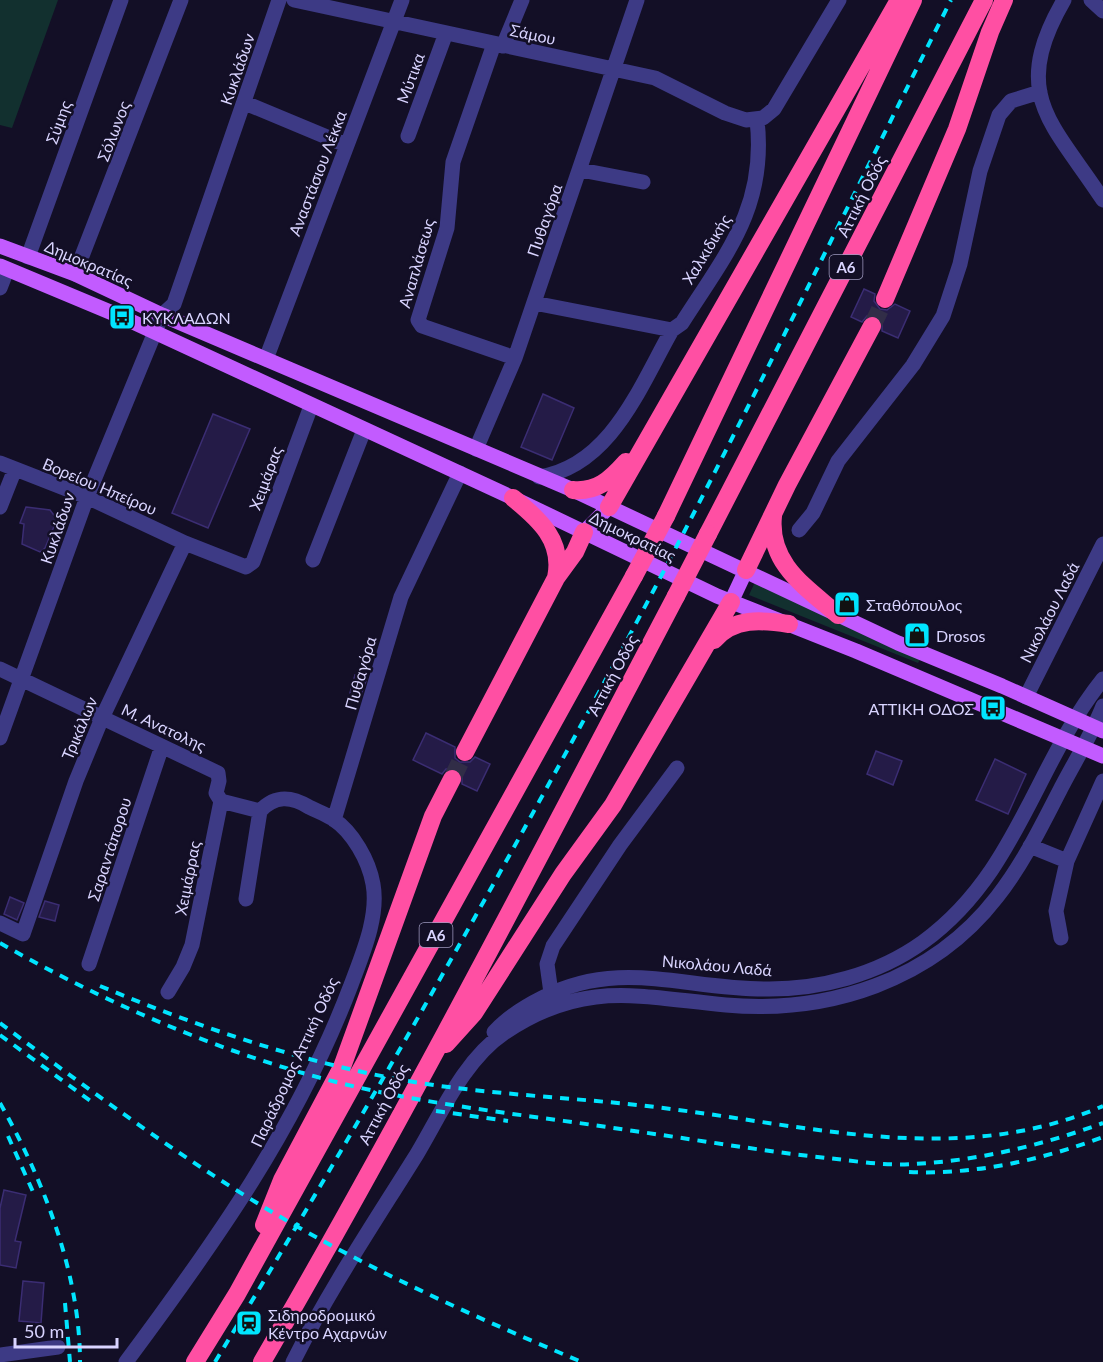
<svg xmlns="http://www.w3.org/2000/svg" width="1103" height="1362" font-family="Lato,sans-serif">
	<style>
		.green { fill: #12302f }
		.building { fill: #241b47; stroke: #3b2d73; stroke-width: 1.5 }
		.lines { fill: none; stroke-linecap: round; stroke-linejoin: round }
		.highway-tunnel { stroke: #312d47; stroke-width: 18; stroke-dasharray: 18 9; stroke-linecap: butt }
		.minor { stroke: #3d3a85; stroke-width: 15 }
		.major { stroke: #c25bff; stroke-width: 15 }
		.highway { stroke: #ff4fa3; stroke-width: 18 }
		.rail { stroke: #00e5ff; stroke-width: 4; stroke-dasharray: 9 8; stroke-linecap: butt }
		.highway-bridge { stroke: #ff4fa3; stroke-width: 18 }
		.labels { text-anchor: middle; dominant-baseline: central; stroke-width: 5; stroke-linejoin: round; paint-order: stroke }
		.shield { fill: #130f26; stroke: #9e99be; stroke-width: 1.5 }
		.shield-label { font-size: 15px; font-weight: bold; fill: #d9d4ff }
		.street-label { font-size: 16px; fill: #d9d4ff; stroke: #130f26 }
		.poi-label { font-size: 16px; fill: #d9d4ff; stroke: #130f26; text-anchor: start }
	</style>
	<rect width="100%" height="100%" fill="#130f26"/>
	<path class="green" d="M0,0h58l-46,128 -12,-3z
		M755,582l166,76 -3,5 -169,-68z"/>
	<path class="building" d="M864,289l11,5 -1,7 6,8 7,1 8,-6 15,7 -12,27 -16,-7v-10l-5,-5h-10l-5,6 -11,-5z
		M543,394l31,14 -22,52 -31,-13z
		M213,414l37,15 -42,99 -36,-15z
		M26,507l24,3 7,9 -12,29 -5,4 -18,-8 2,-20 -4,-1z
		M355,675l12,3 -6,17 -11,-2z
		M426,733l29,14v11l5,4h10l5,-5 15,7 -13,27 -15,-7v-11l-5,-4h-11l-4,5 -29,-14z
		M876,751l26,10 -9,24 -26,-11z
		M995,759l31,15 -18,40 -32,-14z
		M10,897l14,6 -7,17 -13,-6z
		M45,901l14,4 -4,16 -16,-4z
		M4,1190l22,5 -11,46 6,1 -5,26 -16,-3v-57z
		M23,1281l21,2 -3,40 -22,-2z"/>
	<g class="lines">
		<path class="highway-tunnel" d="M872,326l13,-27
			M452,779l13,-27"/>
		<path class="minor" d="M294,0l361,78 70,35 21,7 17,-2 11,-9 65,-109
			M1064,0c-55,95 -12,122 39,200
			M1091,0l12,11
			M494,44l-41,118 -6,66 -29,92 4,6 93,32
			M503,46l19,-46
			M245,103l101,42
			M408,136l38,-103
			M581,170l62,12
			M28,257l93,-257
			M75,274l106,-274
			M0,288l7,-18
			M534,303l138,27
			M266,359l136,-359
			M476,449l39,-91 122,-358
			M0,463l87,34 98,46 61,24 7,-5 58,-156
			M539,477c72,-11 101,-91 133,-147l10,-7c44,-69 85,-116 75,-203
			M0,507l15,-38
			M799,530l14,-17 25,-52 75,-96 30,-49 17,-52 20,-93 19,-56 12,-14 29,-9
			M313,560l51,-130
			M0,669l218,104 1,8 -3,12 5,8 -29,144 -9,22 -15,25
			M1026,697l77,-153
			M0,738l87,-241 75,-182 12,-11 105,-304
			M334,820l67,-223 59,-124
			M1030,846l37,15
			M246,899l14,-88
			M0,923l23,11 53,-153 26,-63 83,-175
			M1061,938l-5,-27 11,-50 36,-80
			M89,964l73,-218
			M551,993l-4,-29 6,-18 67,-101 57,-77
			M494,1032c14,-15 30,-25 48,-34 77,-40 142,-9 222,-9 55,1 113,-14 159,-47 95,-69 111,-177 180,-263
			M0,1355l58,-8
			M126,1362c90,-121 171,-235 225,-377 11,-30 28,-68 22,-101 -4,-23 -20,-52 -40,-65 -7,-5 -16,-8 -24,-12 -18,-11 -34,-12 -49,4l-39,-10
			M293,1362c36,-72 81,-139 124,-208 24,-40 47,-94 87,-121 80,-54 134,-36 222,-28 102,9 206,-24 271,-108 26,-33 45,-72 64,-109 14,-27 31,-54 42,-82"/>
		<path class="major" d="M0,246l75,28 87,41 411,175 325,153 104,43 101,45
			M0,266l122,51 391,181 204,98 139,55 247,105
			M584,532l25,-25
			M731,602l15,-32"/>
		<path class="highway" d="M885,299l72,-170 33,-97 14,-32
			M573,490c24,2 37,-10 53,-28
			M513,498c26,21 51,43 43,80
			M609,507l290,-507
			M666,516l247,-516
			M773,516c-5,48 33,71 65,99
			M708,534l276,-534
			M746,570l41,-85 85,-159
			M714,640c20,-23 48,-20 75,-16
			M465,752l91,-174 19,-26 9,-20
			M446,1044l28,-31 89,-139 50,-69 118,-203
			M264,1225l18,-45 60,-113 91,-251 19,-37
			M195,1362l42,-68 397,-718
			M262,1362c146,-251 279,-509 414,-766"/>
		<path class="rail" d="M0,943c113,64 234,116 361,145 90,20 182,29 273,43 64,9 128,20 193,27 28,3 58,8 86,6 64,-3 130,-19 190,-41
			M100,986c104,43 209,79 320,97 83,13 168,15 251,26 145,18 292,58 432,-3
			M0,1023c88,66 178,133 272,189 96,57 207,107 310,150
			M0,1035l92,67
			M0,1103c43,76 80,170 80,259
			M436,1111l72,10
			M8,1136l26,58
			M909,1172c65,3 133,-12 194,-35
			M65,1303l5,59
			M215,1362c155,-255 302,-515 442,-778 101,-193 196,-389 294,-584"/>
		<path class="highway-bridge" d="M634,576l32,-60
			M676,596l32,-62"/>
	</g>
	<defs>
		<symbol id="bus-square" viewBox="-11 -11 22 22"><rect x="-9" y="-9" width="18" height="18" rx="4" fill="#00e5ff" stroke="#130f26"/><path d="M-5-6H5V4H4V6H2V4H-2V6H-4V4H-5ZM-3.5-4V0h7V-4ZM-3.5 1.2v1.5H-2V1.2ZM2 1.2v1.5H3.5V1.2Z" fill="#111"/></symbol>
		<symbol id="shop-square" viewBox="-11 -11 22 22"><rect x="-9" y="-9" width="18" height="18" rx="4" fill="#00e5ff" stroke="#130f26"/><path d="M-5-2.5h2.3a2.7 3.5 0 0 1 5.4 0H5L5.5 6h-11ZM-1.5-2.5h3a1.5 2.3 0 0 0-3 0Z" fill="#111"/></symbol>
		<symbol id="station-square" viewBox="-11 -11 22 22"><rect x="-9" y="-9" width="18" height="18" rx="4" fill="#00e5ff" stroke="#130f26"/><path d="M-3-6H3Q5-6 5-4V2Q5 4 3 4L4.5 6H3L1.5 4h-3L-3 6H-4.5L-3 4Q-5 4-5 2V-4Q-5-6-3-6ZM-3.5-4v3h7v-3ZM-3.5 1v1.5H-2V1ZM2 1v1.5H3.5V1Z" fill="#111"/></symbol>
	</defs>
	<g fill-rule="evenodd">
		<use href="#bus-square" x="107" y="302" width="30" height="30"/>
		<use href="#shop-square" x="832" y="589" width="30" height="30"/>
		<use href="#shop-square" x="902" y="620" width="30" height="30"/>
		<use href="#bus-square" x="978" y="693" width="30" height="30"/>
		<use href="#station-square" x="234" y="1308" width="30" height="30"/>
	</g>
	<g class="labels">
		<g class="shield">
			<rect x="829.5" y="255" width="33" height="24" rx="4.5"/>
			<rect x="419.5" y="923" width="33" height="24" rx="4.5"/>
		</g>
		<g class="shield-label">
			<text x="846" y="267">Α6</text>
			<text x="436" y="935">Α6</text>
		</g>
		<g class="street-label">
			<text transform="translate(533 34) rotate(12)">Σάμου</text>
			<text transform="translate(237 69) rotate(-71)">Κυκλάδων</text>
			<text transform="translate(410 78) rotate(-70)">Μύτικα</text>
			<text transform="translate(58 122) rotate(-70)">Σύμης</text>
			<text transform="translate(113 131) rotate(-69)">Σόλωνος</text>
			<text transform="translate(317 173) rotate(-69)">Αναστάσιου Λέκκα</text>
			<text transform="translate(861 196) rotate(-63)">Αττική Οδός</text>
			<text transform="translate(544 220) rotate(-71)">Πυθαγόρα</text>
			<text transform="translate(706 249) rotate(-59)">Χαλκιδικής</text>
			<text transform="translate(89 263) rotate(23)">Δημοκρατίας</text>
			<text transform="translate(416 263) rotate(-74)">Αναπλάσεως</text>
			<text transform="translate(265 478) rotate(-70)">Χειμάρας</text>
			<text transform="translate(100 486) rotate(23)">Βορείου Ηπείρου</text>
			<text transform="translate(57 528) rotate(-71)">Κυκλάδων</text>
			<text transform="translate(633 536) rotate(26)">Δημοκρατίας</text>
			<text transform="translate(1049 612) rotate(-63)">Νικολάου Λαδά</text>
			<text transform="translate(360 673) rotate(-74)">Πυθαγόρα</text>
			<text transform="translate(612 675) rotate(-62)">Αττική Οδός</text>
			<text transform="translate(164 727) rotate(25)">Μ. Ανατολης</text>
			<text transform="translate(79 728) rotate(-67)">Τρικάλων</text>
			<text transform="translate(109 849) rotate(-72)">Σαραντάπορου</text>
			<text transform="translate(187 878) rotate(-79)">Χειμάρρας</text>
			<text transform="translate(717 965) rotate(5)">Νικολάου Λαδά</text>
			<text transform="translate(294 1062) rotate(-65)">Παράδρομος Αττική Οδός</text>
			<text transform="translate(383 1104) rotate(-62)">Αττική Οδός</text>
		</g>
		<g class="poi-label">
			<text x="142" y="317">ΚΥΚΛΑΔΩΝ</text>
			<text x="866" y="604">Σταθόπουλος</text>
			<text x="936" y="635">Drosos</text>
			<text x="974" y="708" text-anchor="end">ΑΤΤΙΚΗ ΟΔΟΣ</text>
			<text x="268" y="1314">Σιδηροδρομικό<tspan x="268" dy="18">Κέντρο Αχαρνών</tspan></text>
		</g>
	</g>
	<path d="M15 1338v9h102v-9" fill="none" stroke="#d9d4ff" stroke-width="3"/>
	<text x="24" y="1338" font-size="18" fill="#d9d4ff" stroke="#130f26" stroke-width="4.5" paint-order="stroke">50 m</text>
</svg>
